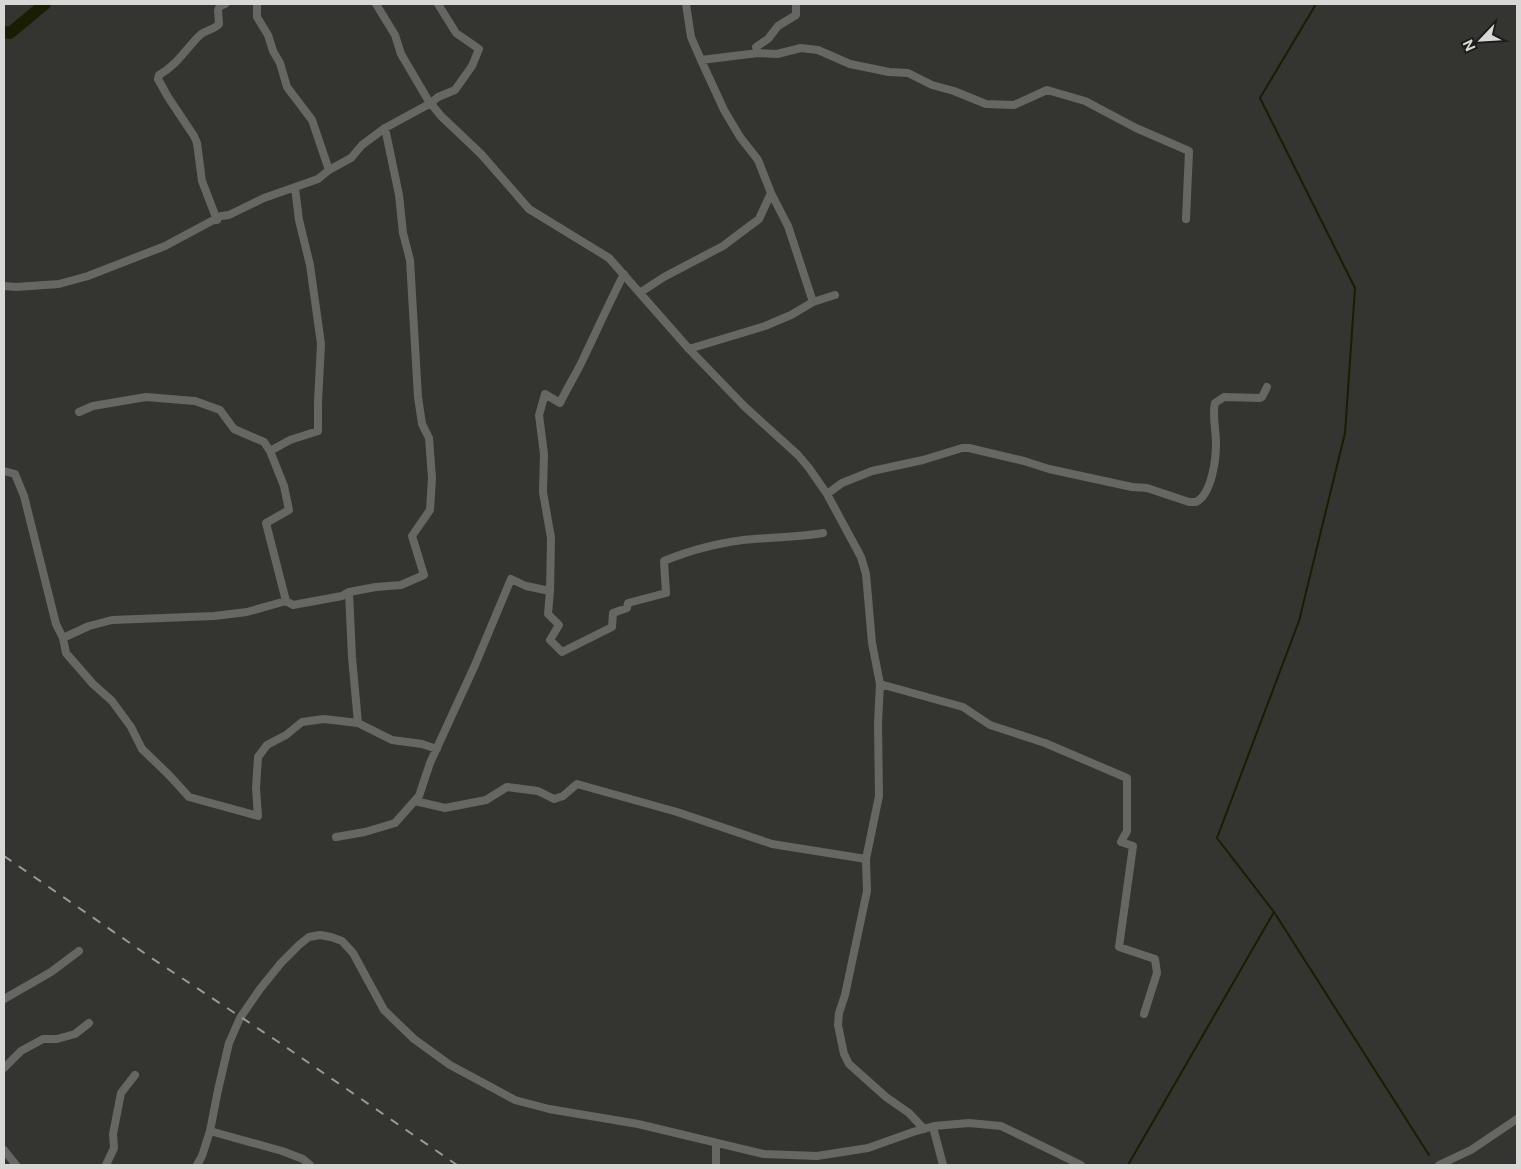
<svg xmlns="http://www.w3.org/2000/svg" width="1521" height="1169" font-family="'Public Sans',sans-serif">
	<style>
		.lines { fill: none; stroke-linecap: round; stroke-linejoin: round }
		.stream { stroke: #191d03; stroke-width: 2 }
		.river { stroke: #191d03; stroke-width: 12 }
		.street { stroke: #666763; stroke-width: 8 }
		.rail { stroke: #989995; stroke-width: 2; stroke-dasharray: 9 9; stroke-linecap: butt }
	</style>
	<rect width="100%" height="100%" fill="#343531"/>
	<g class="lines">
		<path class="stream" d="M1316,4l-56,94 95,190 -10,145 -46,188 -82,217 57,74 155,243
			M1128,1165l146,-253"/>
		<path class="river" d="M4,32l6,1 35,-29"/>
		<path class="street" d="M257,4v13l11,18 5,16 7,12 7,24 25,33 17,50
			M376,4l19,31 6,19 27,46 13,16 40,38 48,55 80,49 80,91 56,58 53,48 11,13 18,26 34,63 5,17 6,69 8,41 -2,39 1,73 -13,63 1,32 -22,104 -6,18 -1,12 6,29 5,10 37,33 23,16 15,16
			M758,53l-2,-6 12,-8 10,-13 18,-11v-11
			M701,60l57,-7 19,1 24,-6 17,2 32,14 39,8 19,1 24,12 22,6 32,13 28,1 33,-15 38,11 51,27 53,23 -3,68
			M295,188l4,32 11,45 11,79 -3,58v29l-28,9 -20,11 14,35 5,24 -23,13 20,78 7,4 49,-9 7,-4 27,-5 25,-2 23,-10 -12,-39 18,-26 2,-32 -3,-40 -7,-14 -4,-27 -8,-137 -7,-27 -4,-38 -14,-67
			M771,193l17,33 25,76
			M217,220l-15,-39 -5,-38 -3,-7 -26,-39 -10,-18 1,-4c18,-10 26,-25 40,-39 6,-6 15,-6 20,-12l-1,-14 2,-4 5,-2
			M4,286l12,1 43,-3 29,-8 77,-30 56,-30 8,-1 35,-17 54,-19 11,-9 22,-12 11,-13 23,-17 46,-25 7,-6 17,-7 17,-24 7,-17 -23,-16 -18,-29
			M641,292l23,-15 59,-31 36,-27 12,-26 -13,-33 -18,-23 -16,-27 -23,-50 -10,-23 -5,-33
			M689,349l76,-23 26,-11 22,-13 22,-7
			M79,412l14,-6 53,-9 49,4 25,9 14,19 30,13 6,9
			M4,471l11,3 9,22 32,128 7,14 3,15 27,31 19,17 19,26 11,22 27,26 20,22 69,19 -2,-28 2,-31 9,-12 19,-10 16,-13 22,-3 34,4
			M827,494l15,-11 30,-12 51,-11 39,-12h7l55,13 25,8 83,18 15,1 42,14h7c16,-8 20,-43 20,-59 0,-13 -4,-28 -1,-40l9,-6 36,1 2,-1 5,-10
			M550,591l1,-53 -8,-46 1,-38 -5,-39 6,-21 15,9c8,-17 18,-32 25,-48 13,-27 25,-54 39,-81
			M349,592l3,65 6,66 34,17 30,4 15,5
			M63,638l26,-12 23,-6 102,-4 33,-4 39,-11
			M880,684l83,23 27,18 55,18 82,35v53l-6,11 12,4 -14,101 36,12 2,14 -13,41
			M415,801l30,7 41,-8 21,-13 31,4 16,8 9,-3 14,-12 100,28 95,32 94,15
			M336,837l29,-5 30,-9 24,-27 11,-33 45,-98 36,-86 15,7 24,5 -2,23 11,11 -9,15 12,12 50,-25 1,-14 14,-5 1,-5 38,-10 -2,-32c26,-11 61,-20 90,-22 23,-2 46,-2 69,-6
			M4,999l47,-27 28,-21
			M4,1068l17,-17 22,-12h14l18,-5 14,-11
			M933,1127l10,38
			M210,1131l72,20 21,8 7,6
			M4,1150l12,15
			M106,1165l8,-17 -1,-14 8,-41 14,-18
			M197,1165l5,-9 8,-25 8,-41 11,-47 11,-25 20,-29 21,-26 18,-18 10,-8 11,-2 11,2 11,4 11,12 31,57 30,29 36,26 65,35 34,9 89,15 126,30 53,2 51,-8 45,-16 21,-6 35,-3 32,3 80,39
			M716,1165v-22
			M1439,1165l32,-15 46,-31"/>
		<path class="rail" d="M4,856l146,101 127,84 180,124"/>
	</g>
	<rect width="1521" height="1169" fill="none" stroke="#d8d9d6" stroke-width="10"/>
	<g transform="translate(1481 40) rotate(245)" stroke="#1c1c1a" stroke-width="4" paint-order="stroke">
	<path d="M0-4L9 19L0 12L-9 19Z" fill="#d8d9d6"/>
	<text y="-8" font-size="14" font-weight="bold" text-anchor="middle" fill="#d8d9d6">N</text>
	</g>
</svg>
